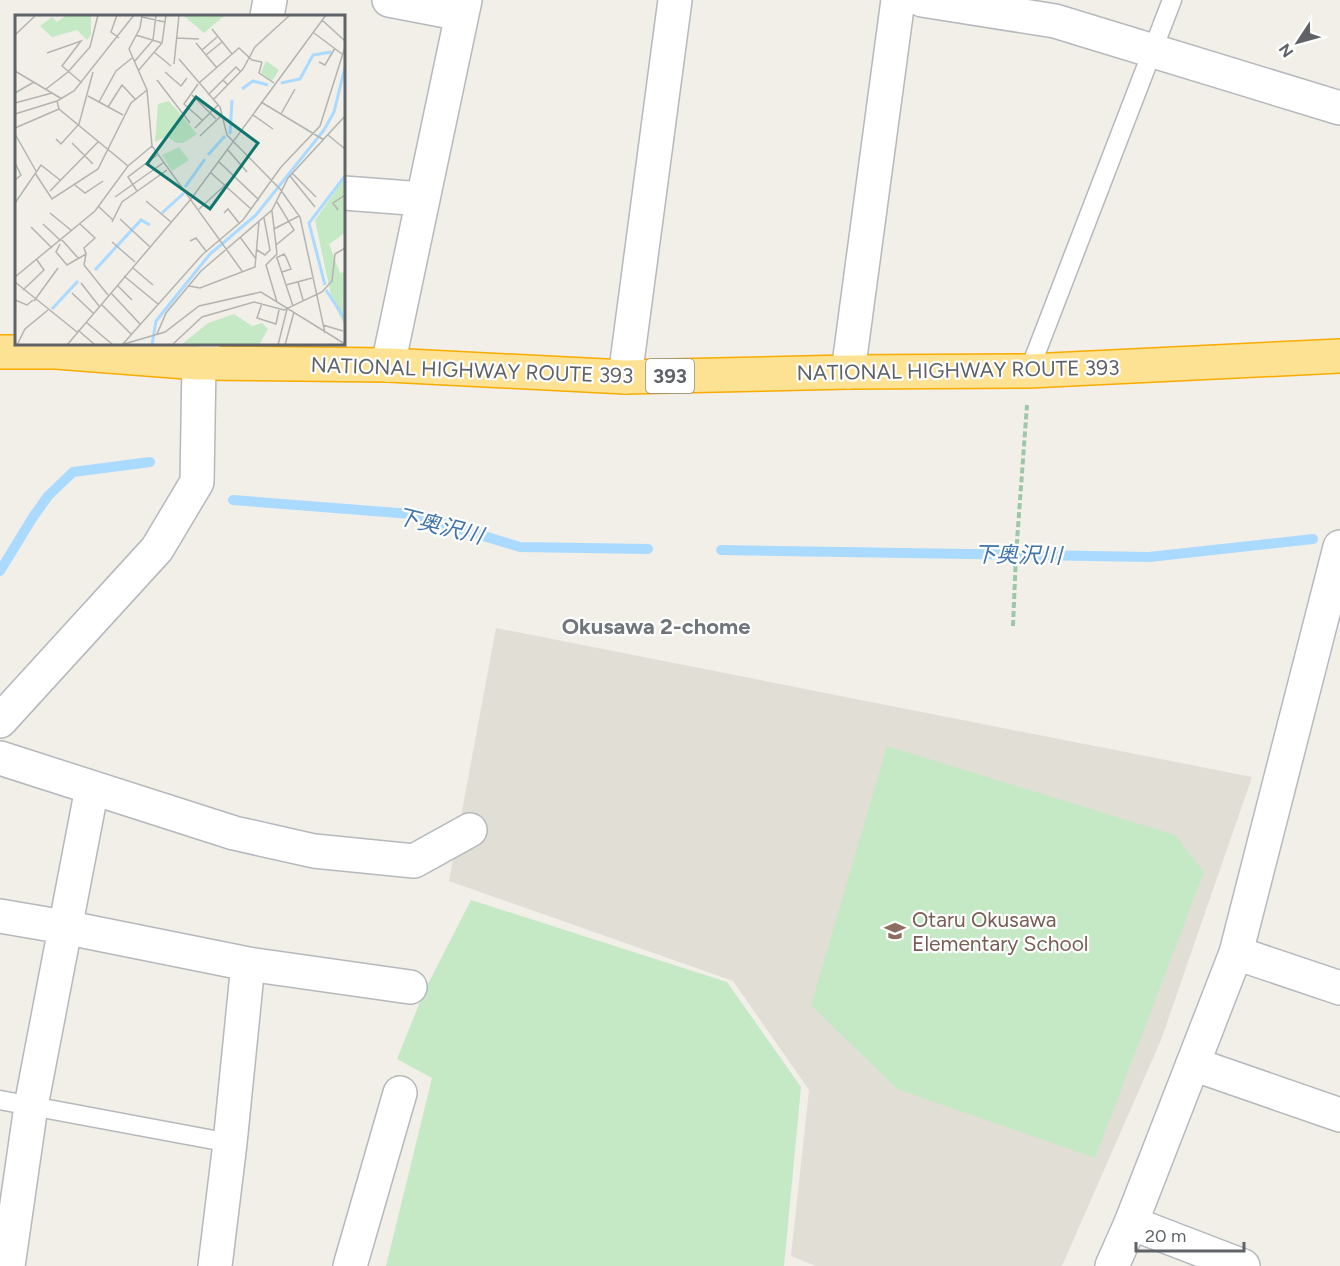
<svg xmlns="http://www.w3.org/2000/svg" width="1340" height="1266" font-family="Figtree,'Noto Sans JP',sans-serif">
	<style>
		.education { fill: #e1ded6 }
		.green { fill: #c5e8c5 }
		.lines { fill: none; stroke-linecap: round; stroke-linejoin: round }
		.stream { stroke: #aadaff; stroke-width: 10 }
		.lane-casing { stroke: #b5b8bc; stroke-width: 21 }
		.street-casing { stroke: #b5b8bc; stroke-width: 36 }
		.secondary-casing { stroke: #b6babf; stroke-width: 36 }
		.highway-casing { stroke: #f9ab00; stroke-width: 36 }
		.path { stroke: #9cc7a9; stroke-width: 4; stroke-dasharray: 6 3; stroke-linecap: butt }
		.lane { stroke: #fff; stroke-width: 18 }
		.street { stroke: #fff; stroke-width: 33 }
		.secondary { stroke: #fff; stroke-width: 33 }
		.highway { stroke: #fde293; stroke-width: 33 }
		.labels { text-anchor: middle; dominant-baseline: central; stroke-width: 4.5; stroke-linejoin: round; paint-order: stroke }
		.shield { fill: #fff; stroke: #8f9295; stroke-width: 1.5 }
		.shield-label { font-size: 20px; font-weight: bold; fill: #5f6368 }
		.street-label { font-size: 21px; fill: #5f6368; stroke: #fff }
		.education-label { font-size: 21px; fill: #785e54; stroke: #fff; text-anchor: start }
		.water-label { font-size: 22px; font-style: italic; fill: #4174aa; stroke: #fff }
		.neighbourhood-label { font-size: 22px; font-weight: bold; fill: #70757a; stroke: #fff }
		.inset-river { fill: none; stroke: #aadaff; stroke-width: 3 }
		.inset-road { fill: none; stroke: #b3b3b1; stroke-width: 1.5 }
		.view { fill: #0f766e; fill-opacity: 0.15; stroke: #0f766e; stroke-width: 3 }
		.inset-edge { fill: none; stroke: #5f6368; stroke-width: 3 }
	</style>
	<rect width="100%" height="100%" fill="#f1efe8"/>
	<path class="education" d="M496,628l756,149 -91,263 -99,226h-246l-25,-10 18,-166 -76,-109 -284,-100z"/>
	<path class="green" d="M887,746l288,89 29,37 -109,286 -198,-69 -86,-84z
		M471,900l256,82 74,105 -17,179h-398l46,-188 -35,-19 27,-67z"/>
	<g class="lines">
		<path class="stream" d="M233,500l178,14 109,33 128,2
			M721,550l428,7 164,-18
			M0,571l33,-54 15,-21 25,-24 77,-10"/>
		<defs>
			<path id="lane" d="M1029,371l143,-371
				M0,1100l230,43"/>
			<path id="street" d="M389,0l73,14
				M922,0l133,21 285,87
				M267,16l3,-16
				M344,193l79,6
				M388,365l77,-365
				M848,372l50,-372
				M625,377l50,-377
				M0,721l157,-172 40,-67 2,-119 4,-19
				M0,758l234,75 80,18 100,10 56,-31
				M0,916l64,11 184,37 162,23
				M1236,953l104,35
				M1193,1064l147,51
				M1131,1223l112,43
				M8,1266l23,-160 61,-318
				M215,1266l15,-123 18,-179
				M350,1266l50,-173"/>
			<path id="secondary" d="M1112,1266l19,-43 105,-270 104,-406"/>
			<path id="highway" d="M0,352h56l143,11 189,2 237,12 223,-5 181,-1 311,-15"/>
		</defs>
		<use href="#lane" class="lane-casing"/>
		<use href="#street" class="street-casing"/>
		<use href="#secondary" class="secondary-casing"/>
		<use href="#highway" class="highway-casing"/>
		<path class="path" d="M1013,626l3,-71 11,-150"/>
		<use href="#lane" class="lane"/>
		<use href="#street" class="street"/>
		<use href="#secondary" class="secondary"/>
		<use href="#highway" class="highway"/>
	</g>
	<defs>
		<symbol id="school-bare" viewBox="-9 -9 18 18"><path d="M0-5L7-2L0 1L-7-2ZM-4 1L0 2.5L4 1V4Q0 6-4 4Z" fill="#8d6e63" stroke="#fff" stroke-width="2.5" paint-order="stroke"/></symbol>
	</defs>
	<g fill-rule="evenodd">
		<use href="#school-bare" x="880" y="916" width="30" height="30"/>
	</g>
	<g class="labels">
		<rect class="shield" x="646" y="359" width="48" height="34" rx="4.5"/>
		<g class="shield-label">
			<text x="670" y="376">393</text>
		</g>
		<g class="street-label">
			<text transform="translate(472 370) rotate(2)">NATIONAL HIGHWAY ROUTE 393</text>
			<text transform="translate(958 370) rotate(-1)">NATIONAL HIGHWAY ROUTE 393</text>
		</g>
		<g class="education-label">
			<text x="912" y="919">Otaru Okusawa<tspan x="912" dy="24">Elementary School</tspan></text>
		</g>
		<g class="water-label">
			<text transform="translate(440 526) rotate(14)">下奥沢川</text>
			<text transform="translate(1018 555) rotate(1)">下奥沢川</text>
		</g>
		<g class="neighbourhood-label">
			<text x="656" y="626">Okusawa 2-chome</text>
		</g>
	</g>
	<g transform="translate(15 15)">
		<rect width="330" height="330" fill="#f1efe8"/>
		<path d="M52,0h24v20l-4,5 -10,-10 -25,7 -12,-11 12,-9 5,5zM168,0h42l-21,18zM251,46l13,9 -7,11 -11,-8zM154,86l28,33 -14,9h-7l-9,-7 -12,6 3,-38zM164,132l10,13 -17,11 -10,-16zM330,163v55l-16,11 11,29 5,-1v54l-13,-26 -17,-80zM219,299l18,12 10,-3 6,6 -9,16h-78l27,-22z" fill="#c5e8c5"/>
		<path class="inset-river" d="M266,68l19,-4 13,-24 18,-3M227,74l11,-8 15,4M215,119l2,-34M193,140l17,-19M170,172l20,-28M147,198l22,-20M80,255l46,-50 9,5M310,270l-16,-62 36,-47M311,275l19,29M37,294l26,-28M137,330l4,-24 54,-67 46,-39 68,-85 10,-18 11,-45"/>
		<path class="inset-road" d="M102,0l-6,17 8,6M127,0l-2,13 -11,21 18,41 5,56 90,125M127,2l23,5M307,5l23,21M197,14l20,25M299,18l28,21M0,20l21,-20M121,20l26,8M161,23l23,1M181,28l21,25M187,35l15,-13M139,37l17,14M32,38l34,-12 -19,25 20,17M191,40l16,-13M164,44l41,48 7,28 53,54 20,28 25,116M119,47l19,-22 3,-25M247,47l-3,11 15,10M304,47l6,3 10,-17M159,49l5,-49M0,56l47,28M123,56l24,-28 4,-28M150,57l16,14 6,-8M142,65l33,43M208,65l13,-13 5,5M184,68l40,-35 13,12 10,2M183,69l-14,20 18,16M31,74l22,-17 22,-25 8,-32M0,78l19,-11M177,80l24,24M193,80l15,-15 5,5M73,81l35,19M198,85l30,-31 12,-22 35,-32M42,86l2,8 69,57M84,87l17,-31 16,-13M246,87l63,38M0,88l37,-10M93,92l14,-22 13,14M0,99l42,-13 17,-10 60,-76M266,99l14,-25M238,100l20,14M0,113l44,-19M180,113l23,-23M0,119l21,37M313,120l17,14M185,121l22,-21M41,124l5,5 18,-20 14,-52M57,128l21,21M212,134l20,23M203,146l41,39M0,148l6,12 -6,5M195,157l41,37M20,158l17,26 46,-30 33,-66 16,-13M277,158l24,24M275,161l25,31M60,170l10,8 18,-12M35,176l48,-49M122,176l-9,-14 29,-22M100,182l48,-34M131,186l25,21M0,188l26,-38 19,15M83,191l15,14M184,194l35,-32M323,195l-5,-7 12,-8M257,196l5,43 -11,11 11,37M35,198l22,18M209,198l4,-4 11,14M105,204l30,28M97,207l10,-20 45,-32M28,209l18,17M65,209l15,14 -11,10 2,6M16,212l21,21M259,214l25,-13M225,222l16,22M47,225l17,19M175,226l6,-3 10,13M97,227l23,20M45,229l-4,8 11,13 19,-11 -2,11 24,30M261,230l18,-15 -17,-28M242,235l8,5 5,-5 -6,-32M261,243l8,-4 2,3 5,12 -9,3M262,243l16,48M118,253l20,17M109,261l34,28M0,262l80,-66 33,-45 24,-20M0,267l62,50M283,267l5,18M66,268l18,23M102,270l15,15M271,270l26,-7M174,271l11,2 55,-21 4,-46M8,275l21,-20 -7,-10M57,278l21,20M96,278l29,31M0,285l12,5 6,-5M19,286l24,-33M247,288l-5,15 19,6 3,-14M86,289l30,30M71,307l27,23M308,310l20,6M63,315l17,15M142,319l9,-21 35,-42 71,-61 16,-32 57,-62M109,329l41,-12 34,-26 62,-14 84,52M2,330l8,-16 23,-19M52,330l124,-146 135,-184M107,330l80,-90 41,-35 38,-53 39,-41 25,-79M157,330l30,-28 52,-15 30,8 38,-18 10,-11 3,-27 10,-6M263,330l9,-36M270,330l9,-33"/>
		<path class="view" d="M181,82l62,46 -48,66 -63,-45z"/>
		<rect width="330" height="330" class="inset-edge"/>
	</g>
	<g transform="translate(1298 42) rotate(234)" stroke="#ffffff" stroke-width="4.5" paint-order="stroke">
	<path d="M0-4.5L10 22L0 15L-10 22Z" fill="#5f6368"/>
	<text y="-9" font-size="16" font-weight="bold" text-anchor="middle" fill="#5f6368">N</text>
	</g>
	<path d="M1136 1242v9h108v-9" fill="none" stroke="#5f6368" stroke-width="3"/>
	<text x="1145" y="1242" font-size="18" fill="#5f6368" stroke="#ffffff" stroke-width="4.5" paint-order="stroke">20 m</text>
</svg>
